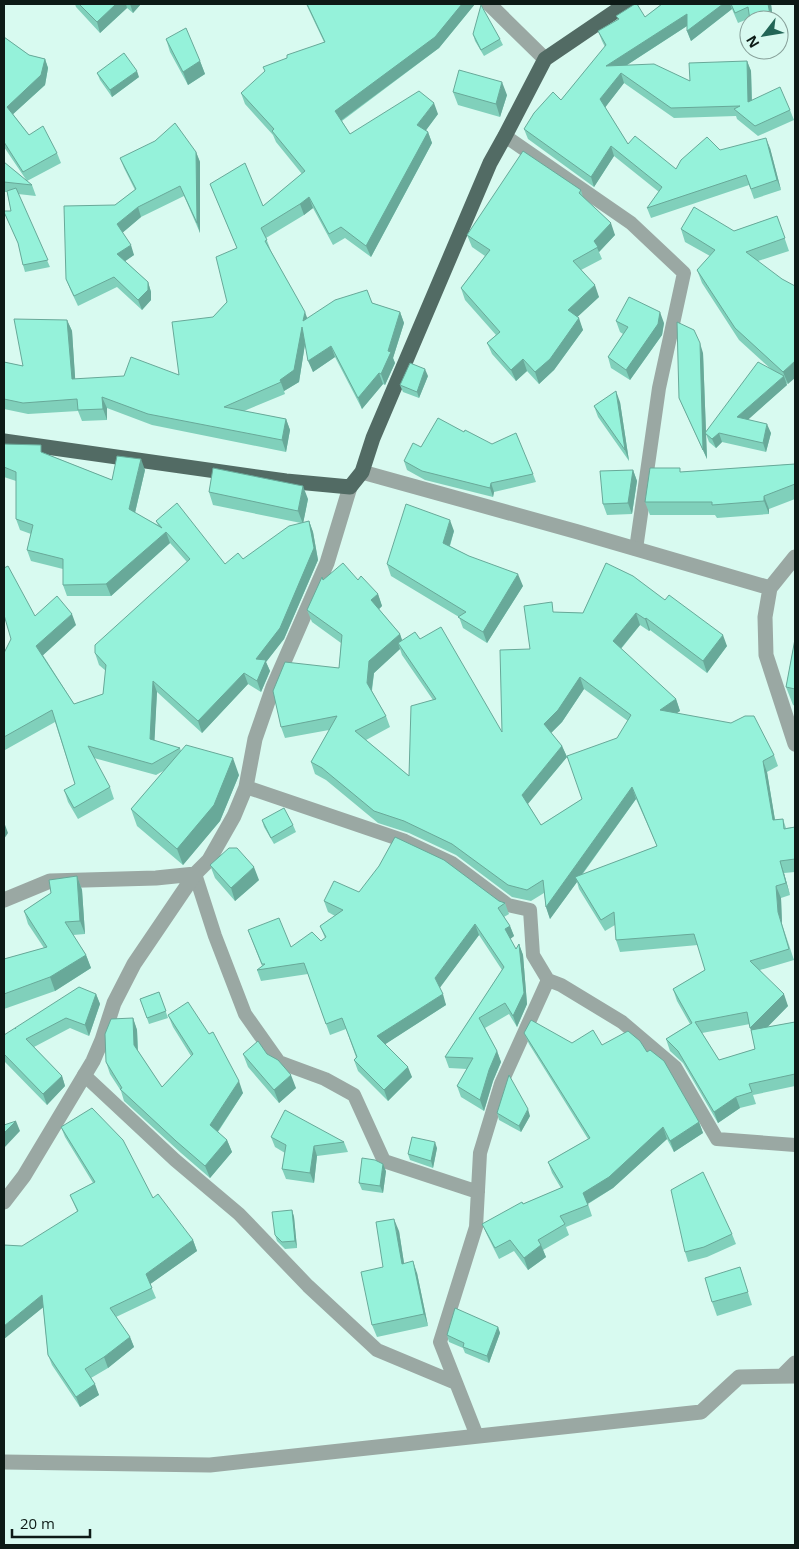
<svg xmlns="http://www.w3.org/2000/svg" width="799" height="1549" font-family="'Open Sans',sans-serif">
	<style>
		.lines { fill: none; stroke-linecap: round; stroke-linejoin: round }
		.lane { stroke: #9aa8a3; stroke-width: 14 }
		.street { stroke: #9aa8a3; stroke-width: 15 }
		.primary { stroke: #526b64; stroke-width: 15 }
		.wall { fill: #80d0bb; fill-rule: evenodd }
		.shaded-wall { fill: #68a999 }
		.building { fill: #95f2da; stroke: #68a999; fill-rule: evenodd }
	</style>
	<rect width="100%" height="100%" fill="#d8faf0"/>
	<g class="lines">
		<path class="lane" d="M505,136l126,87 53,50 -25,115 -23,161
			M246,787l159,54 47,22 56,42 22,5 3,45 15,25 13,5 61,37 53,45 42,72 78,6
			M195,874l20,62 30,78 34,48 46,17 29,16 30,66 94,31
			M84,1075l91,85 64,54 69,72 69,64 79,33
			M477,1436l-37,-94 36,-115 4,-74 21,-69 47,-104"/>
		<path class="street" d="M489,4l56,55
			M362,472l216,60 192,56
			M795,557l-25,31 -5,29 1,38 29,89
			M4,900l46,-19 106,-3 39,-4 14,-14 25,-44 12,-29 9,-48 18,-52 54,-124 23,-76
			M4,1202l20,-26 69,-115 9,-21 12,-37 20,-39 61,-90
			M782,1376l13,-13
			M4,1462l206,3 491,-53 38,-35 56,-1"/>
		<path class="primary" d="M4,441l282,40 64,6 12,-15 11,-34 117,-275 15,-27 40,-77 81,-55"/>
	</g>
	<path class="wall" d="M75,4h66l-8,9 -6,-5 -27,25 -24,-26z
		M306,4h169l-36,44 -97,73 8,13 88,-20 -12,16 2,2 4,11 -61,114 -26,-19 -12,7 -20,-37 -9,7 -38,23 5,13 36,67 65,-15 28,9 4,11 -11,35 2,5 -10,22 -2,-1 -21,25 -27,-52 -22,15 -8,-28 -6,38 -15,9 1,3 -41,17 42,8 4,11 -4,22 -134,-27 -45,-17v12l-25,1 -4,-10 -50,3 -24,-5v-47l19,4 44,-46 5,11 3,48 104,-4 34,-58 14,-15 10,-54 -27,-64 53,22 39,-32 -26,-32 -3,-7 -28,-31 -4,-11 46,-35 37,-16z
		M662,4h109l2,16h-23v-2l-12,5 -6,-14 -41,32 -4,-10v-5l-60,39 63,16 57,-20 4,10 1,29 38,10 4,10 -36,16 -21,-17 -1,-3 -62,2 -50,-35 -19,24 23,37 48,25 44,-19 50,-2 11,42 -27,9 -5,-14 -98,33 -4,-10 12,-16 -45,-36 -20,31 -66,-48 -4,-10 37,-29 44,-53 -3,-6 -4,-10 20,-12 -2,-3 29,1z
		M473,34l27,5 3,6 -19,11 -9,-15z
		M4,37l25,18 16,4 3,9 -3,17 -32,29 16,21 28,18 4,10 -34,18 5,4 4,11 -18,-2 32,73 -25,5 -2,-7 -4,-20 -15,-33 7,-1 -4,-19h-3v-30l23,19 -23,-34z
		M166,39l34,22 5,13 -17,11 -18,-33z
		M97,73l42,4 -27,20 -12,-17z
		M453,92l54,3 -7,22 -42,-12z
		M196,152l4,10v71l-16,-37 -43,21 -19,16 12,22 -9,6 23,21 3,10v8l-9,10 -25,-23 -39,19 -8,-17 -4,-10 49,-74 20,-15 -11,-22 -4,-10z
		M581,190l2,7 32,38 -16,17 3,7 -21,11 18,27 -22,20 6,13 -29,40 -15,14 -12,-13 -11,10 -24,-27 -5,-11 9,-8 -31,-35 -4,-12 24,-32 -13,-9 -5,-12z
		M777,216l12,35 -31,10 30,123 -2,-1 1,2 -39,34 23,14 -5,19 -44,-10 -6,6 -7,-6 -3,-8 1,25 -24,-52 -4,-9 24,-45 3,79 66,-62 -33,-30 -37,-57 -5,-13 13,-14 -25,-14 -4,-13 53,2z
		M616,321l48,2 -2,12 -32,45 -19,-12 -3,-11 15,-23 -3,-2z
		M428,376l-9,22 -16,-6 -3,-7z
		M620,402l9,59 -31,-44 -4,-11z
		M4,444l40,9 68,27 33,-10 -10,43 23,12 -2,-4 69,43 18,-5 58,-36 -88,-18 -4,-13 99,7 -5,24 6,-2 4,11 5,28 -34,79 -18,23 4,9 -9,21 -13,-8 -46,49 -45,-41 -3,49 26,7 1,3 58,24 -19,46 -37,44 -46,-39 -6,-17 34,-39 -9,5 -62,-17 16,29 4,12 -36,20 -10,-17 -4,-12 11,-6 -20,-62 -50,28 -1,-3v-94l7,-14 24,-23 41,9 -33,30 31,49 29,-10 3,-23 -7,-6 -4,-12 92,-91 -17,-19 -59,53h-44l-4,-11v-16l-32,-8 -4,-11 4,-16 -11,-4 -4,-11v-38l-12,-4z
		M421,447l112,27 3,8 -42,10 -1,5 -68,-17 -18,-10 -3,-9z
		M795,464v35l-26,10v5l-52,4 -2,-3h-65l-5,-13 37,-30z
		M633,470l4,11 -5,33 -25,1 -4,-11z
		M454,531l-4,15 73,40 -36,57 -24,-15 -4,-11 -68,-41 -4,-12z
		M606,563l121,83 -20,27 -57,-43 -1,1 -9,-6 -19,24 55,50 4,12 -4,2 98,42 4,11 -11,6 8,48 8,-1 3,9 9,-1v45l-11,1 6,22 -9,3 1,26 12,36 -34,10 28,36 -21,21 28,-5v64l-42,9 3,9 -16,4 -22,15 -35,-60 -13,-12 -4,-12 24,-15 -13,-23 -4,-12 32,-19 -7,-25 -78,7 -4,-12 -1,-15 -10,6 -26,-42 -2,-7 -27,37 -4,-12 -2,-14 -13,8 -19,-4 -56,-42 -47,-22 -31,-10 -52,-43 -11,-6 -4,-12 18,-32 -44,8 -4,-11 58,-59 2,-25 -29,-21 -5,-12 16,-30h35l20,14 4,12 -3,3 21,25 2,6 18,-1 82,93 28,-83 25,-37 28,1zM400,649l2,6 31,45 -24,76 -43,-36 24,-13 -4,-11 -14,-25 2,-18zM584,689l44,32 -46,78 -41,26 -13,-21 39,-47 -5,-11 -11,-13 11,-11zM636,799l21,47 -75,29zM750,1024l5,25 -36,11 -17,-27z
		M795,639v67l-2,-1 -7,-18z
		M262,820l31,5 3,7 -22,12 -10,-17z
		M210,865l49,15 -24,21 -20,-23z
		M77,876l5,14 3,44 -12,1 13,20 5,13 -36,23 -51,18v-50l40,-11 -16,-24 -4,-13z
		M359,892l140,9 6,2 4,11 -5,3 6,9 4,10 -4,3 6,10 3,-5 4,11 4,49 -10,23 -8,-13 -24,14 12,23 4,11 -8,19 -9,30 -23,-14 -4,-11 10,-17 -18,-1 -4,-11 57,-87 -23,-35 -40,53 7,17 -61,39 27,33 -24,24 -30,-30 -4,-11 2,-3 -10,-28 -16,6 -22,-61 -47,7 -4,-11 5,-4 -14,-36 43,17 30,-6 4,-3 -5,-12 15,-10 -7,-4 -4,-11z
		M159,992l9,26 -19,6 -9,-25z
		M96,994l4,10 -11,32 -19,-8 -36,19 28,29 3,10 -18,19 -43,-44v-26z
		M168,1015l75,78 -25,39 9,8 5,12 -22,26 -29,-25 -57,-52 -3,-10 -11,-17 -4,-12 27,-44 4,12 1,21 24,36 29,-31 -18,-29z
		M524,1033l48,10 30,2 45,7 52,70 4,11 -29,19 -7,-13 -54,49 -25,16 4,12 -26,11 3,8 -26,15 3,7 -18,13 -14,-19 -15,8 -12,-24 -5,-11 41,-20 38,-16 -9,-15 -4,-11 40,-23 -59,-95z
		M243,1054l53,34 -17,15 -31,-36z
		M497,1113l33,3 -9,16 -22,-12z
		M61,1127l92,71 40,42 4,11 -47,33 6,14 -40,19 14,20 4,10 -26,21 -17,10 8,17 -19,12 -28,-42 -4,-10 -5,-48 -39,32 73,-128 -7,-16 23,-12 -28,-46z
		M271,1137l73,5 4,10 -31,4 -3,27 -28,-4 -4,-10 3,-16 -10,-6z
		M437,1148l-4,20 -23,-8 -2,-6z
		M386,1171l-3,22 -21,-3 -3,-7z
		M292,1210l2,7 3,31 -12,1 -8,-8 -2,-6z
		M399,1231l5,32 13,10 11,53 -51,11 -5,-12 11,-58z
		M732,1234l4,10 -29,13 -19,5 -3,-10z
		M740,1267l12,38 -35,11 -5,-14z
		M498,1327l2,6 -11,30 -24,-10 -2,-5 -14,-6 -2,-7z"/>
	<path class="shaded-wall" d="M116,4h10l1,4 -27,25 -3,-11z
		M130,4h11l-8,9z
		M462,4h13l-36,44 -100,74 -4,-11z
		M723,4h7l2,5 -41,32 -4,-10z
		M768,4h3l2,16h-2z
		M687,14l3,10 -80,52 -4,-10z
		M45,59l3,9 -3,17 -34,31 -4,-9z
		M200,61l5,13 -17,11 -5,-13z
		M747,61l4,10 1,41 -4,-10z
		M137,71l2,6 -27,20 -2,-7z
		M621,73l3,10 -20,26 -4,-10z
		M502,82l5,13 -7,22 -4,-13z
		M434,103l4,11 -17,23 -4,-12z
		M428,132l4,11 -61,114 -5,-11z
		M766,138l4,10 11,42 -4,-10z
		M611,146l3,10 -20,31 -3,-10z
		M196,152l4,10v71l-3,-10z
		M309,197l4,11 -9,7 -4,-11z
		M138,207l3,10 -20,17 -4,-10z
		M611,223l4,12 -16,17 -5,-11z
		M131,245l3,10 -13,9 -4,-10z
		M148,282l3,10v8l-9,10 -4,-10z
		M595,285l4,12 -27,25 -4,-12z
		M305,312l4,11 -6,-2z
		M400,312l4,11 -11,35 2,5 -10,22 -4,-11z
		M660,312l4,11 -2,12 -32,45 -4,-10z
		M579,318l4,12 -29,40 -15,14 -4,-12z
		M67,320l5,11 4,60 -4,-12z
		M302,327l4,11 -7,44 -15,9 -4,-11z
		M700,343l3,10 4,106 -4,-9z
		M331,346l4,11 -22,15 -5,-11z
		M523,359l4,12 -11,10 -5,-11z
		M795,361v17l-7,6 -5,-12z
		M425,369l3,7 -9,22 -2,-6z
		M379,373l4,11 -21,25 -4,-11z
		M784,376l3,9 -46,41 -4,-9z
		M616,391l4,11 9,59 -4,-11z
		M102,397l5,11v12l-4,-11z
		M286,419l4,11 -4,22 -4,-12z
		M767,424l4,9 -5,19 -3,-9z
		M719,433l3,9 -6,6 -4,-9z
		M141,459l4,11 -12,51 -4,-12z
		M633,470l4,11 -5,33 -4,-11z
		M491,483l3,9 -1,5 -3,-9z
		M303,486l5,13 -5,25 -5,-13z
		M764,496l5,13v5l-5,-13z
		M450,520l4,11 -7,23 -4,-11z
		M309,521l4,11 5,28 -34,79 -18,23 4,9 -9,21 -4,-11 -1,-22z
		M166,532l4,11 -59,53 -5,-12z
		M518,574l5,12 -36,57 -4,-11z
		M378,594l4,12 -6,6 -5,-12z
		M636,613l4,12 -23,28 -4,-12z
		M72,614l4,11 -35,32 -5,-11z
		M646,618l4,12 -1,1 -4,-12z
		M400,634l4,12 -6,-3 2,6 -26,24 -3,21 -4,-11 2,-22z
		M723,635l4,11 -20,27 -4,-12z
		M244,673l4,11 -46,49 -4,-12z
		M580,677l4,12 -22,33 -14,14 -4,-12z
		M153,681l4,11 -3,59 -4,-12z
		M676,699l4,12 -16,11 -4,-12z
		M562,746l5,11 -41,49 -4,-11z
		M233,758l6,17 -19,46 -37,44 -6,-16z
		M763,761l4,11 10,60 -4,-12z
		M632,787l4,12 -59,82 -2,-4 2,5 -27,37 -4,-12z
		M4,822l4,11 -4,6z
		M780,861l4,12 6,22 -4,-12z
		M254,867l5,13 -24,21 -4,-13z
		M77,876l5,14 3,44 -5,-13z
		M776,886l5,12 1,26 12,36 -16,-48z
		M475,924l4,11 -40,54 -4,-11z
		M510,926l4,10 -5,4 -4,-11z
		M519,944l4,11 4,49 -10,23 -4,-11z
		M86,955l5,13 -36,23 -5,-14z
		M96,994l4,10 -11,32 -4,-11z
		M443,994l3,11 -65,42 -4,-11z
		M784,994l4,12 -33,34 -5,-12z
		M133,1018l4,12 1,27 -4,-12z
		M497,1051l4,11 -8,19 -9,30 -4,-11 9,-30z
		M408,1067l4,10 -24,24 -4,-11z
		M291,1075l5,13 -17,15 -5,-13z
		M62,1076l3,10 -18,19 -4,-11z
		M239,1081l4,12 -29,44 -4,-12z
		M736,1097l4,11 -22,15 -4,-11z
		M528,1109l2,7 -9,16 -2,-6z
		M16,1121l4,10 -16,17v-15z
		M699,1122l4,11 -29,19 -4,-11z
		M663,1127l4,12 -54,49 -26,16 -4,-11z
		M227,1140l5,12 -22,26 -5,-12z
		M435,1142l2,6 -4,20 -2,-7z
		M314,1146l3,10 -3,27 -4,-10z
		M383,1164l3,7 -3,22 -3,-7z
		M292,1210l2,7 3,31 -2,-7z
		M394,1219l5,12 7,45 -4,-12z
		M193,1240l4,11 -48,34 -3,-11z
		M541,1245l5,12 -18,13 -4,-12z
		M413,1261l4,12 11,53 -4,-12z
		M42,1295l4,10 -42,34v-13z
		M498,1327l2,6 -11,30 -2,-7z
		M130,1337l4,10 -26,21 -4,-11z
		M95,1384l4,11 -19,12 -4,-10z"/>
	<path class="building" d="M79,4h37l-19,18z
		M307,4h155l-27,33 -100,74 15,23 69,-43 15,12 -17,22 11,7 -62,114 -25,-19 -12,7 -20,-37 -9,7 -39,24 6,12 -2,1 40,71 -2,9 32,-21 32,-10 5,13 28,9 -12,39 3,1 -10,22 -2,-1 -21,25 -27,-52 -23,15 -6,-34 -8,43 -14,10 1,2 -57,25 62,12 -4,21 -134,-26 -46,-17 1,12 -25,1 -1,-11 -54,4 -19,-4v-37l19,4 -9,-47 53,1 5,59 52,-3 7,-19 48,18 -7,-53 41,-5 14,-15 -11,-45 21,-9 -27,-64 35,-21 18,43 42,-35 -33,-40 2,-2 -33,-36 24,-22 -2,-4 24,-9v-3l38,-13z
		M635,4h2l8,13 17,-13h61l-36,27v-17l-81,52 48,-2 36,17 -1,-18 58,-2 1,41 32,-15 10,23 -35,16 -21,-17 6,-3 -69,2 -50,-35 -21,26 28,45 7,-8 41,33 5,-9 26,-23 13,13 46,-12 11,42 -26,9 -5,-14 -99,33 15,-21 -51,-41 -20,31 -67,-48 10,-16 19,-21 8,8 45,-55 -8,-14 21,-12 -3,-3z
		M731,4h37l3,16h-21l-2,-13 -13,6z
		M481,5l19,34 -19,11 -8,-16z
		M186,28l14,33 -17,11 -17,-33z
		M4,37l25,18 16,4 -4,16 -34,32 22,28 14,-9 14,27 -34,19 -19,-30z
		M124,53l13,18 -27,19 -13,-17z
		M459,70l43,12 -6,22 -43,-12z
		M175,123l21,29 1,71 -17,-37 -42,21 -21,17 14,21 -14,9 31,28v8l-10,10 -24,-23 -40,19 -8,-17 -2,-73 51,-1 21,-16 -16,-31 35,-17z
		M523,151l58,39 -2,3 32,30 -17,18 4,6 -25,14 22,24 -27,25 11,8 -29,41 -15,13 -12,-13 -12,11 -24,-27 13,-11 -39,-44 29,-38 -23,-15z
		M4,162l28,23 -28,-3z
		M16,188l32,72 -25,5 -5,-22 -14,-31v-1h7l-4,-20z
		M694,207l40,24 43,-15 8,22 -39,14 36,27 13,7v75l-12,11 -48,-44 -38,-58 18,-20 -34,-21z
		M629,297l31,15 -2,12 -32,46 -18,-13 20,-30 -12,-6z
		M677,322l17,8 6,13 3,107 -24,-52z
		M758,362l26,14 -47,41 30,7 -4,19 -44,-10 -7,6 -7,-6z
		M410,363l15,6 -8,23 -17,-7z
		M616,391l9,59 -31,-44z
		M438,418l26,14 1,-2 27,14 24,-11 17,41 -42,9 -1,5 -68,-17 -18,-10 9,-18 8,4z
		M4,444l37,1v7l71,28 5,-24 24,3 -12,50 33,19 -6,-7 21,-18 48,61 13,-11 5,6 46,-33 20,-5 5,27 -34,80 -24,31 10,1 -9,21 -13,-8 -46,48 -45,-40 -3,58 30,9 -28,16 -64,-18 22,41 -36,21 -10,-18 11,-6 -23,-74 -48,27v-84l7,-14 -7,-24v-47l4,-2 27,50 22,-20 15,18 -36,32 38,58 29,-10 3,-29 -11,-12v-8l95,-86 -24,-27 -60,52 -43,1v-26l-36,-9 6,-25 -17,-6v-47l-12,-5z
		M795,464v20l-31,12v5l-52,4v-3h-67l5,-34h30v4z
		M213,468l90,18 -5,25 -89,-19z
		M633,470l-5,33 -25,1 -3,-33z
		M406,504l44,16 -7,23 26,13 49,18 -35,58 -25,-15 8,-5 -79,-48z
		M343,563l15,17 3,-4 17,18 -7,6 29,34 -31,27 -2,22 19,33 -31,15 54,45 2,-70 25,-7 -38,-56 17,-11 5,7 21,-12 61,105 -2,-82 30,-1 -6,-43 28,-4 1,10 30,1 23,-50 27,13 32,24 4,-5 54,40 -20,26 -57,-43 -1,1 -9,-6 -23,28 63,58 -16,11 71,13 14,-7h9l20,39 -11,6 10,59 10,-1 1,10 11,-2v32l-15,2 6,22 -10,3 2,26 11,37 -39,12 34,33 -34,34 -3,-16 -52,10 24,38 36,-11 -4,-19 44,-8v52l-46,10 3,8 -16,5 -22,15 -36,-61 -12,-12 26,-16 -19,-34 32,-19 -11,-36 -78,6 -2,-28 -13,8 -26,-43 82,-31 -25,-59 -86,120 -3,-27 -16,10 -19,-5 -56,-41 -48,-23 -30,-10 -52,-43 -11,-6 26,-46 -56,11 -8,-36 12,-29 54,6 3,-33 -35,-25 15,-33 1,3zM580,677l51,38 -14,23 -50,18 15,43 -41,26 -19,-30 40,-49 -18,-22 14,-14z
		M795,639v50l-9,-2z
		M186,745l47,13 -19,47 -37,44 -46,-40z
		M284,808l9,17 -22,13 -9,-18z
		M395,837l49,23 55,41 6,2 -7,5 12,18 -5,3 11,20 3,-5 5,49 -11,23 -8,-13 -26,15 18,33 -8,19 -9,30 -23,-14 16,-28 -28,-1 59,-90 -29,-43 -40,54 8,16 -66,42 31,31 -24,23 -30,-30 3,-3 -15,-39 -16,6 -22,-61 -47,7 8,-6h-3l-14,-34 31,-12 12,29 21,-15 9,9 5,-4 -6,-11 23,-16 -19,-9 10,-20 25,11 20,-26z
		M229,848h8l17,19 -23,21 -21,-23z
		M77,876l3,45 -15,1 21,33 -36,22 -46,17v-35l43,-12 -23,-36 27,-18 -2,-13z
		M79,987l17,7 -11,31 -19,-7 -40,21 36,37 -19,18 -39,-40v-19l11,-7 1,1 -1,-1z
		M159,992l7,19 -19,7 -7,-19z
		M188,1002l21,32 4,-2 26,49 -29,44 17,15 -22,26 -29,-25 -56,-52 2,-1 -16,-26 -1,-28 6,-15 22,-1 1,27 28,42 31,-33 -25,-39z
		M531,1020l41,23 21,-13 9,15 26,-14 12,10 7,11 3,-2 14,11 35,61 -29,19 -7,-14 -54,50 -26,16 5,12 -28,11 5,8 -27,16 3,5 -17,13 -14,-18 -15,8 -13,-24 40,-22 1,2 40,-17 -15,-25 42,-24 -66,-105z
		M258,1041l9,13 11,6 13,15 -17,15 -31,-36z
		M509,1075l19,34 -9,17 -22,-13z
		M92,1108l31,32 30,58 5,-4 35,46 -47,34 6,14 -42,20 20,29 -26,20 -19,12 10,15 -19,13 -28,-42 -6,-60 -38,31v-81l18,1 56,-35 -8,-16 25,-13 -34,-55z
		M285,1110l59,32 -30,4 -4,27 -28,-4 4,-24 -15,-8z
		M16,1121l-12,12v-8z
		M412,1137l23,5 -4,19 -23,-7z
		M362,1158l13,2 8,4 -3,22 -21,-3z
		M703,1172l29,62 -28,13 -19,5 -14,-62z
		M292,1210l3,31 -13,1 -7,-7 -3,-23z
		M394,1219l8,45 11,-3 11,53 -52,11 -11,-53 22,-5 -7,-45z
		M740,1267l8,25 -36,10 -7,-24z
		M455,1308l43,19 -11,29 -24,-9 1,-4 -17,-8z"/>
	<rect width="799" height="1549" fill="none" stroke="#0d1a16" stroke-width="10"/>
	<g transform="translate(764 35) rotate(239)"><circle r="24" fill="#d8faf0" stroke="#87a099"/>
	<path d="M0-4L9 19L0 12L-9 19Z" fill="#226556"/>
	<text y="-8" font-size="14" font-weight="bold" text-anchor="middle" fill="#0d1a16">N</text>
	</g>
	<path d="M12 1529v8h78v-8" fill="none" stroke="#0d1a16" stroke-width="2.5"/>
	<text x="20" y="1529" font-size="15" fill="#0d1a16" stroke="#d8faf0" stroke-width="4" paint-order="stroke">20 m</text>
</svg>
